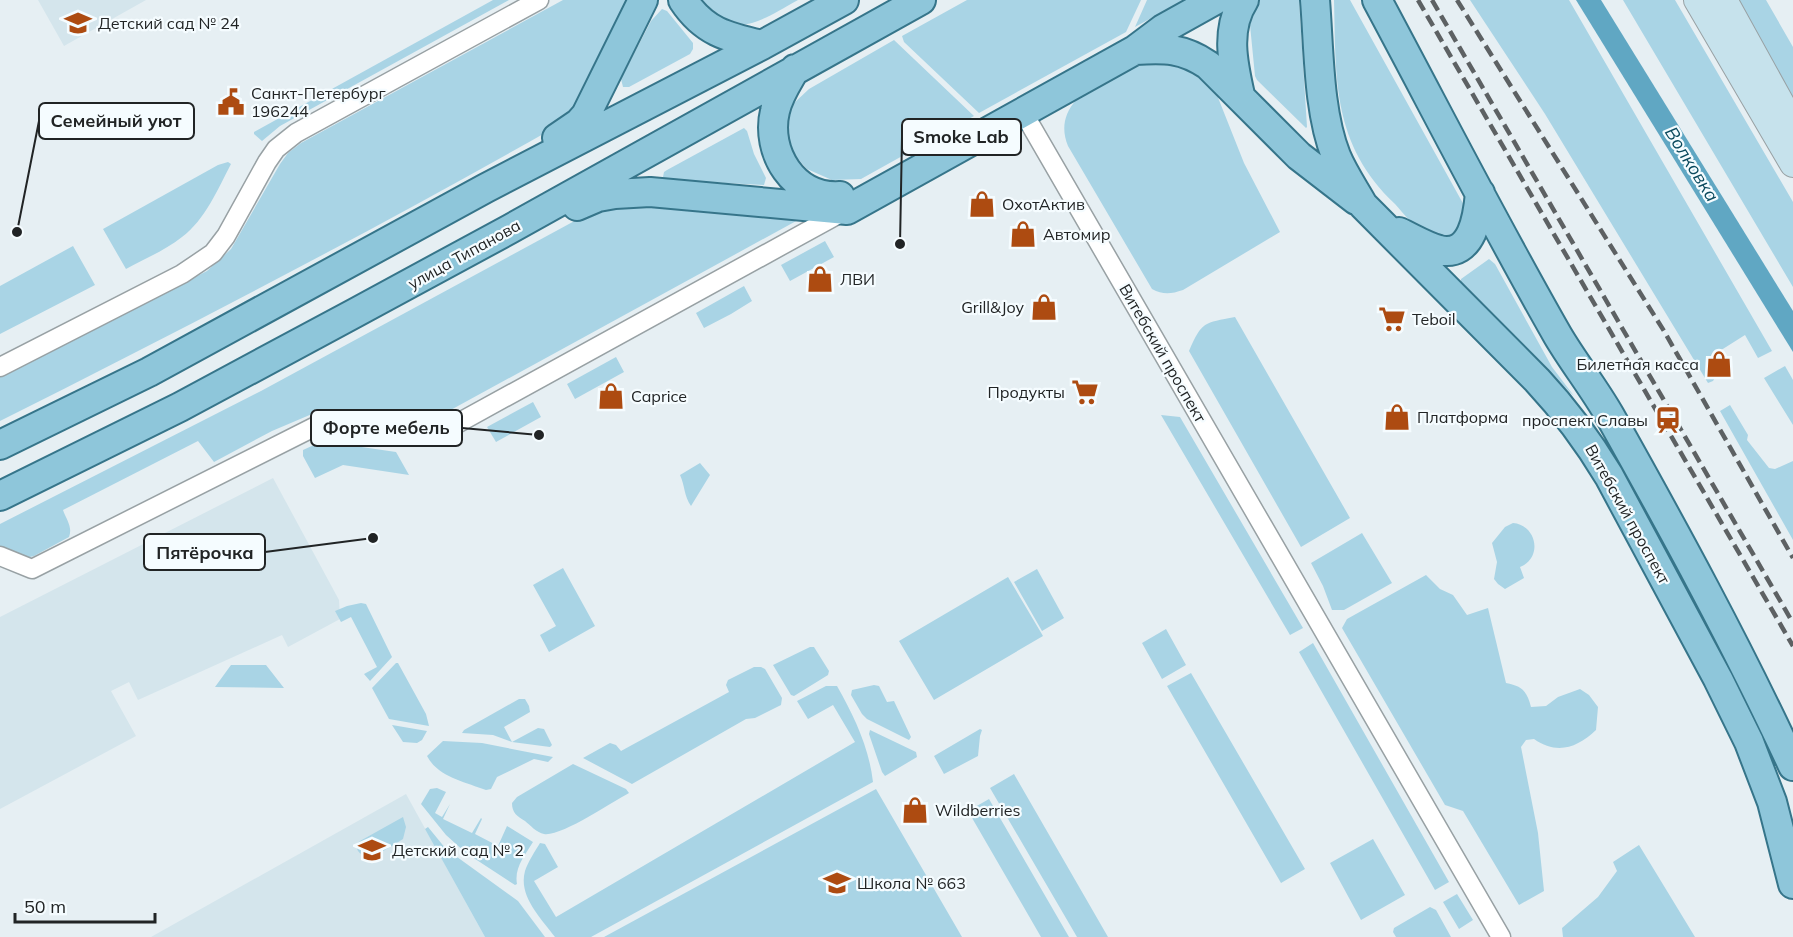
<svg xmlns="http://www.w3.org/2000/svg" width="1793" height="937" font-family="Mulish,sans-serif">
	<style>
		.built { fill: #d4e5ec }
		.green { fill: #a9d4e5 }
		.water { fill: #60a7c3 }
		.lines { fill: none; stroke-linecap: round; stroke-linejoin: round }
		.street-casing { stroke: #98a1a4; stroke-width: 21 }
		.secondary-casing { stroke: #98a1a4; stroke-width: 28 }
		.primary-casing { stroke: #36758a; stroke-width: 32 }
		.street { stroke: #fff; stroke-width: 18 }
		.secondary { stroke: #c6e2ec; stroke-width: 26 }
		.primary { stroke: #8ec6da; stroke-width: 28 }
		.rail { stroke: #5d6163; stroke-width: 4.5; stroke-dasharray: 12 6; stroke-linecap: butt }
		.labels { text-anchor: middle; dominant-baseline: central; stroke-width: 4.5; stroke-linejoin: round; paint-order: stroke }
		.poi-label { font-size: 16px; fill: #212425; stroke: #f5fcff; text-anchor: start }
		.street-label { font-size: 16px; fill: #212425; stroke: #f5fcff }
		.water-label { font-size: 18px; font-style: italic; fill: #0b4a5e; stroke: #f5fcff }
		.leader { fill: none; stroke: #212425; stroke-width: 2 }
		.callout-dot { fill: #212425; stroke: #f5fcff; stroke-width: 2 }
		.callout { fill: #f5fcff; stroke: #212425; stroke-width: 2 }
		.callout-label { font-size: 18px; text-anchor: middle; font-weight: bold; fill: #212425 }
	</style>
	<rect width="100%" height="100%" fill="#e6eff3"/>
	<path class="built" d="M38,0h108l-82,46z
		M273,478l66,122 1,19 -52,28 -6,-12 -144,65 -9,-18 -18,9 25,45 -136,73v-192z
		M406,794l79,143h-334z"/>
	<path class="green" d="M493,0h16l-229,126 -18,15 -8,-7v-2z
		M563,0h70l-54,100 -8,12 -19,17c-182,103 -366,199 -552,292v-45l207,-105 24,-22 49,-85 8,-11 13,-10z
		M699,0h99c-40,22 -63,42 -99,0z
		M967,0h174l-15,32 -147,81 -75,-71 -2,-6z
		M1147,0h37l-49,27z
		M1258,0h41l8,127 -1,1 -49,-48 -2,-4 -5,-51z
		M1334,0h16l115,207 -9,34c-10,-3 -22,-4 -31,-9 -11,-5 -22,-19 -30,-28 -63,-60 -59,-124 -61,-204z
		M1470,0h99l203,351 -14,7 -13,-23 -38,24 9,17 -3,5 -5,2 -163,-269z
		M1623,0h52l118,202v85z
		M1734,0h32l27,47v53z
		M662,9l5,2 26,32v6l-3,5 -61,33h-6l-2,-8 30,-58z
		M894,40l80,76 -113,63 -29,1 -25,-11 -18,-20 -2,-7v-23l6,-15 16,-15z
		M1155,58l35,9 25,23 29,73 36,69 -97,58c-12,4 -20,5 -31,-1l-84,-143c-7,-17 -4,-32 8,-46l69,-39z
		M744,128l3,3 7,23 12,24 -2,7 -97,-5 -4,-3 1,-5 3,-2z
		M228,162l3,2c-13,25 -26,56 -49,73 -16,13 -38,22 -56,32l-23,-40 115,-64z
		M633,204l165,16 -351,192 -32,7 -69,-5h-34l-40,17 -58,31 -16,-21 -135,69c3,9 10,17 6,27l-35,19 -8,2 -26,-10v-24l261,-133 319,-173 13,-7z
		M825,241l9,16 -44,24 -9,-16z
		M73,246l22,39 -95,49v-48z
		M1489,259l6,5 57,103 22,29 -113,-111v-6z
		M744,286l8,15 -21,13 -27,14 -8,-15z
		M1235,317l115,201 -49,29 -112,-196c13,-30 15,-28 46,-34z
		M616,357l8,15 -49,27 -8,-15z
		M1785,366l8,14v45l-29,-47z
		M533,402l8,15 -45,25 -9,-15z
		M1730,405l18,30 -1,5 22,28 6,1 18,-8v79l-73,-129z
		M1161,415l19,2 123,211 -13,7z
		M334,443l62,9 13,23 -66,-10 -28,13 -12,-22v-6l11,-5z
		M700,463l10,12 -19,31c-7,-10 -6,-20 -11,-31z
		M1513,523c24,2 30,35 7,44l4,11 -19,11 -7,-5 -4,-5 3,-17 -5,-19 13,-16z
		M1362,533l30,50 -48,27h-12l-9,-24 -12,-23z
		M563,568l32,58 -46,26 -9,-17 16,-9 -23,-41z
		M1037,569l27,49 -22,13 -28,-49z
		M1426,575l14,14 13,6 14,20 21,-7 18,75c16,3 21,8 25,24l15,-1 12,-9 22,-8 9,6 9,12 -2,23c-19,18 -39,25 -62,9l-8,1 -5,7 17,86 6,58 -25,14 -56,-94 -18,-6 -103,-177 5,-9z
		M1008,577l35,59 -109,64 -35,-59z
		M361,603l5,1 26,53 -22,24 -6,-7 13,-7 -26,-50 -10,5 -6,-11 12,-5z
		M1166,629l20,36 -24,14 -20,-36z
		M1313,643l136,239 -14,8 -136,-238z
		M810,647h4l15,24 -1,4 -34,21 -3,-1 -18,-30z
		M396,663h2l28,51 3,12 -40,-7 -17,-31z
		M231,665h35l18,23 -69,-1z
		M754,667h7l4,2 17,29 -1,7 -26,13 -9,1 -114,65 -49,-26 27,-15 6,2 5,6 108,-59 -3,-7 2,-5z
		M1191,673l114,196 -24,14 -114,-197z
		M874,685l5,1 8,16 7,-1 17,36 -2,3 -42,-21 -5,-5 -11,-19 1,-5z
		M826,686h11c17,30 32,61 36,96l-282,155h-36c-14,-19 -37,-41 -30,-66 3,-9 10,-20 15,-28l5,1 13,23 -24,14 22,36 299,-175 -22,-37 -25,14 -11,-18z
		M519,699h6l4,7 1,6 -26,15 8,15 26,-14 6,1 8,16 -2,2 -38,-5 -19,-7 -31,-2 2,-3z
		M392,725l35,6 -5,9 -5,3 -14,-1z
		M980,729l2,1 -2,6 -2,20 -34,18 -10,-18z
		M870,730l46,22 1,5 -32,19 -3,-4 -13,-38z
		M443,741l39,2 71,14 -5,5 -14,-3 -37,18 -6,12 -5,1c-21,-8 -48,-13 -59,-34z
		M573,764l53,25 3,4c-17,9 -68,44 -85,41 -7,-1 -14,-9 -19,-13 -8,-5 -13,-8 -13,-18l5,-6z
		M1014,774l94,163h-31l-87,-149z
		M437,788l9,4 -11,21 7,4 8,-13 -7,15 29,14 9,-15 1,1 -7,15 23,12 9,-20 26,16c-8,13 -19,26 -16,42l-2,1 -49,-32 -20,-18 -25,-31 9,-15z
		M876,789l86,148h-358z
		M989,799l80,138h-28l-73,-126z
		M403,817l3,10 -3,12c-11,7 -43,30 -47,6l4,-4z
		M428,827l18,22 72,52 27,36h-60l-60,-108z
		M1373,839l32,56 -44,25 -31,-57z
		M1639,845l56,92h-132l-1,-9 36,-31 19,-26 -4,-9z
		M1457,894l16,26 -14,9 -16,-27z
		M1430,907l6,3 15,27h-55l-3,-5 1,-4z"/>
	<path class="water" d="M1576,0h25l192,311v41z"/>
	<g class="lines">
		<defs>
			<path id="street" d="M1023,112l478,825
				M0,367l182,-93 31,-21 13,-17 41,-74 9,-13 20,-16 243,-133
				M0,556l32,13 284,-143c48,-3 87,18 135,1l395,-217"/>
			<path id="secondary" d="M1697,0l96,164
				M1724,0l69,125"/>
			<path id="primary" d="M683,0c21,32 44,37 79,45
				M1315,0c4,48 3,111 21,156 7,17 18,33 27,49l174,175c28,30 51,61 72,96l109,203 31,63 23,60 21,82
				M1377,0c60,112 118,226 181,336 16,27 36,52 52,80 64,114 128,231 183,350
				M1135,50c30,-2 48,-2 73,15l91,91 57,44
				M795,69c-8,14 -17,27 -20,42 -10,41 19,88 65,85
				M1240,95c-7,-31 -15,-66 4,-95
				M557,138l22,-15 7,-8 57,-115
				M577,206l21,-9 17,-3 35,-2 197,18 288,-160 28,-21 52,-29
				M1399,232c13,6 26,14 40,18 34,8 39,-35 41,-57
				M0,445l149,-73 337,-184 276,-143 82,-45
				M0,496l180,-89 175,-94 155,-84 411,-229"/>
		</defs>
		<use href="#street" class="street-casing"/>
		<use href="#secondary" class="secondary-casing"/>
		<use href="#primary" class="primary-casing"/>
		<use href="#street" class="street"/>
		<use href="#secondary" class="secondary"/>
		<use href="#primary" class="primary"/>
		<path class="rail" d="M1418,0l375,646
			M1432,0l361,623
			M1457,0l207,331 129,227"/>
	</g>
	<defs>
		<symbol id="school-bare" viewBox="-9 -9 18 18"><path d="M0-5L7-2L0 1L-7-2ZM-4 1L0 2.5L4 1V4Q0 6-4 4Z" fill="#ad4b11" stroke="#f5fcff" stroke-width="2.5" paint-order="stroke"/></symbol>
		<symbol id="civic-bare" viewBox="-9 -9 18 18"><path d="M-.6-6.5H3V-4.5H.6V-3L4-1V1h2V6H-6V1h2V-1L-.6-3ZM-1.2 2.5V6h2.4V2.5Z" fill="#ad4b11" stroke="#f5fcff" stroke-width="2.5" paint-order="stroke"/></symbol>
		<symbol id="shop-bare" viewBox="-9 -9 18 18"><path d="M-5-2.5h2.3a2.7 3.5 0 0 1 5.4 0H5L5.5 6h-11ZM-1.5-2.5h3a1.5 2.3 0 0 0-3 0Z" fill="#ad4b11" stroke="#f5fcff" stroke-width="2.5" paint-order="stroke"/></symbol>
		<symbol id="supermarket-bare" viewBox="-9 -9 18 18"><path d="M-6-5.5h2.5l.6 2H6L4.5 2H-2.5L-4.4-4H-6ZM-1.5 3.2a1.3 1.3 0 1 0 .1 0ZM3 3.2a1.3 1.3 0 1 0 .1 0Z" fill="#ad4b11" stroke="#f5fcff" stroke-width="2.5" paint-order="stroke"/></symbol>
		<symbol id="station-bare" viewBox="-9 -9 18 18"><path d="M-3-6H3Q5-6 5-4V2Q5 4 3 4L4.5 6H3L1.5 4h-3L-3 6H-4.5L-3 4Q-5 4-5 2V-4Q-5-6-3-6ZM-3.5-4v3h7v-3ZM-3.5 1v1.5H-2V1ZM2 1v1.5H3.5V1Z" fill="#ad4b11" stroke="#f5fcff" stroke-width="2.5" paint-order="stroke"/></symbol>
	</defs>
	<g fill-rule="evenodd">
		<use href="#school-bare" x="59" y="4" width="38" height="38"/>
		<use href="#civic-bare" x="212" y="83" width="38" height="38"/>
		<use href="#shop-bare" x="963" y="185" width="38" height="38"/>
		<use href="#shop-bare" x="1004" y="215" width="38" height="38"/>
		<use href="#shop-bare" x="801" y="260" width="38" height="38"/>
		<use href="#shop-bare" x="1025" y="288" width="38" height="38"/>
		<use href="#supermarket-bare" x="1373" y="300" width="38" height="38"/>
		<use href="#shop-bare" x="1700" y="345" width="38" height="38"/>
		<use href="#supermarket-bare" x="1066" y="373" width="38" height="38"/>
		<use href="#shop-bare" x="592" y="377" width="38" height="38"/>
		<use href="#shop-bare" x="1378" y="398" width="38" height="38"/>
		<use href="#station-bare" x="1649" y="401" width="38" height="38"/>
		<use href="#shop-bare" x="896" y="791" width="38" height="38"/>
		<use href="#school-bare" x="353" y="831" width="38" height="38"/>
		<use href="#school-bare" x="818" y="864" width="38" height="38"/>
	</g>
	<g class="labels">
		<g class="poi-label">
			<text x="98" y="23">Детский сад № 24</text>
			<text x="251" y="93">Санкт-Петербург<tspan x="251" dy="18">196244</tspan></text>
			<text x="1002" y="204">ОхотАктив</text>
			<text x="1043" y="234">Автомир</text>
			<text x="840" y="279">ЛВИ</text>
			<text x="1024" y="307" text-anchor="end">Grill&amp;Joy</text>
			<text x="1412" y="319">Teboil</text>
			<text x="1699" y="364" text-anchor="end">Билетная касса</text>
			<text x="1065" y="392" text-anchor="end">Продукты</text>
			<text x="631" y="396">Caprice</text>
			<text x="1417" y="417">Платформа</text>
			<text x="1648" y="420" text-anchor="end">проспект Славы</text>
			<text x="935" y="810">Wildberries</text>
			<text x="392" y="850">Детский сад № 2</text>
			<text x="857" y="883">Школа № 663</text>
		</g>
		<g class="street-label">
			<text transform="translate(464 254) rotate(-29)">улица Типанова</text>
			<text transform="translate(1163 353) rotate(60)">Витебский проспект</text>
			<text transform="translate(1628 514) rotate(61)">Витебский проспект</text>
		</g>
		<g class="water-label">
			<text transform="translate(1692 164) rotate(58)">Волковка</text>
		</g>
	</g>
	<path class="leader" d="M17 232L39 121M900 244L902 137M539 435L462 428M373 538L265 552"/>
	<g class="callout-dot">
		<circle cx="17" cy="232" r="6"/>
		<circle cx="900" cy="244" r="6"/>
		<circle cx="539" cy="435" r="6"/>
		<circle cx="373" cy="538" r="6"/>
	</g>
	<g class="callout">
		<rect x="39" y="103" width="155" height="36" rx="6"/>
		<rect x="902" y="119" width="119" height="36" rx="6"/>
		<rect x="311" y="410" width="151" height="36" rx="6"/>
		<rect x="144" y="534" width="121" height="36" rx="6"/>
	</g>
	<g class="callout-label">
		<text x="116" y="127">Семейный уют</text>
		<text x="961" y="143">Smoke Lab</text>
		<text x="386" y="434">Форте мебель</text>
		<text x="205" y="559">Пятёрочка</text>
	</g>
	<path d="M15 913v9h140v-9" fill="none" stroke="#212425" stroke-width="3"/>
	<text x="24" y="913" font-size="18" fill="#212425" stroke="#f5fcff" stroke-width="4.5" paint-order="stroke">50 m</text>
</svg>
